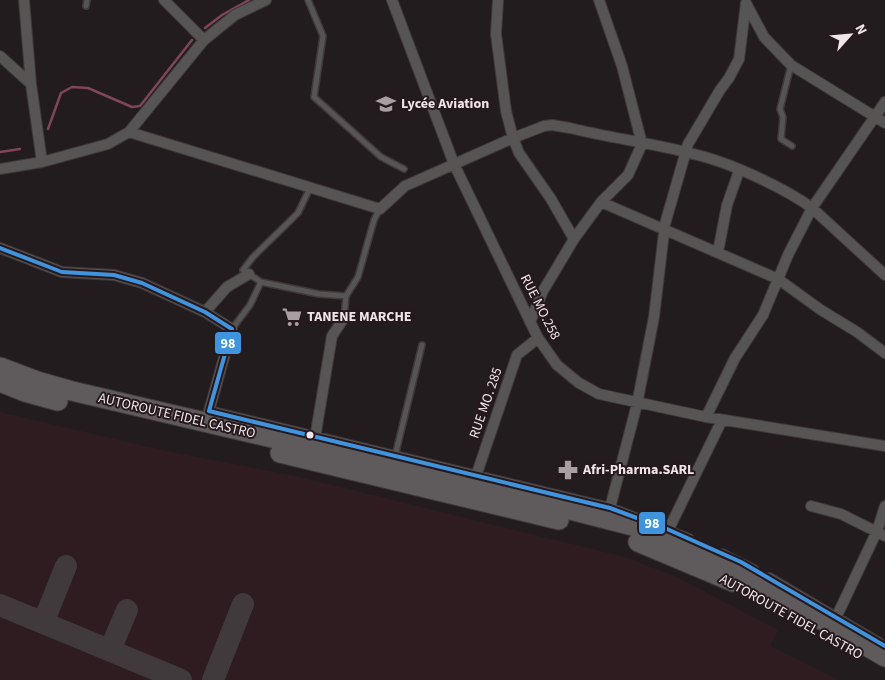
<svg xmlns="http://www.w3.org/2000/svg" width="885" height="680" font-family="'Source Sans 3',sans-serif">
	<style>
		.built { fill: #2e1c21 }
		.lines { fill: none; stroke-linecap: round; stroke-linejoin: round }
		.stream { stroke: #7f4659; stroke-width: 2.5 }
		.taxiway { stroke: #403a3c; stroke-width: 22 }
		.lane-casing { stroke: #3f393b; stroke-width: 8 }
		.street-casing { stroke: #3f393b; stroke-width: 12 }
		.highway-casing { stroke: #3f393b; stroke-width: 21 }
		.lane { stroke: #575454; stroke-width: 5 }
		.street { stroke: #575454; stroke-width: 10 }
		.highway { stroke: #5f5b5c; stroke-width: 19 }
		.bus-1-casing { stroke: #26191d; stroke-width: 8 }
		.bus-1 { stroke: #4094de; stroke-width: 4 }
		.bus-dot { fill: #f0e6e9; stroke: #26191d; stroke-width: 2 }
		.labels { text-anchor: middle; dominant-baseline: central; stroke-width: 4; stroke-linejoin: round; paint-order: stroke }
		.poi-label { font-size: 14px; font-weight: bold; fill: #f0e6e9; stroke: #26191d; text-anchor: start }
		.street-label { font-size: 14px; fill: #f0e6e9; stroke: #26191d }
		.line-badge { stroke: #26191d; stroke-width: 2 }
		.badge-label { font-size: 14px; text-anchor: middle; font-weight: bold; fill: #fff }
	</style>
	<rect width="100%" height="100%" fill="#231c1e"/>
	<path class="built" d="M0,412l166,39 125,24 334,82 52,20 101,53 -8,16 69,34h-839z"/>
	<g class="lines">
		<path class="stream" d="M205,28l17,-13 27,-15
			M48,129l13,-36 11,-6 16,1 44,19 8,-1 52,-66
			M0,152l20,-3"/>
		<path class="taxiway" d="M0,605l181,75
			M43,623l23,-57
			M110,650l17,-40
			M213,680l30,-76"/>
		<defs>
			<path id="lane" d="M308,0l15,36 -9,61 67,60 23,12
				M86,6l1,-6
				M791,65l-11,44 3,8 -2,22 11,7
				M261,282l-18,-12 10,-13 45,-44 12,-25
				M344,318l2,-22 12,-19 16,-57 6,-11
				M232,329l18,-24 11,-23 58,12 27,2
				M395,456l27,-111"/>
			<path id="street" d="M24,0l7,84 11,78
				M164,0l40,40
				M392,0l62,164 84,174 19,27 22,18 20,11 107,23 179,29
				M498,0l-2,34 10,77 7,27 6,15 32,46 23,40
				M746,3l18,34 27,28 94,58
				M0,56l31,28
				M129,132l251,77 25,-23 108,-48 31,-12 8,-1 18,3c44,11 91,16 135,29 32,9 81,32 107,51l73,67
				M0,169l42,-7 66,-18 21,-12 75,-92 31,-25 31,-15
				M601,202l177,77 43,31 36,22 28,21
				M0,248l62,24 52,3 28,8 63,29 27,17 -23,82 401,97 79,31
				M718,252l9,-47 12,-34
				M205,312l22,-25 22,-13
				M530,322l13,-31 31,-52 27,-37 27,-27 14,-31 -20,-78 -23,-66
				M706,417l29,-59 28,-43 25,-60 24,-47 73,-106
				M314,444l18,-108 12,-18
				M474,482l43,-127 21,-17
				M811,506l30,8 44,22
				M610,508l27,-104 17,-87 11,-93 23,-80 32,-54 9,-12 10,-19 7,-56
				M666,535l56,-115
				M722,554l32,16
				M769,578l110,65
				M834,622l43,-91 8,-25"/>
			<path id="highway" d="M0,367l37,14 35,10 401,94 160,41 67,27 41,20 144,84
				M0,382l25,10 33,9
				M280,453l279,67
				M638,542l95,40"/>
		</defs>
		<use href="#lane" class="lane-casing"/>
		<use href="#street" class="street-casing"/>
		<use href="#highway" class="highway-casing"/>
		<use href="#lane" class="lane"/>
		<use href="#street" class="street"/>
		<use href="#highway" class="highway"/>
		<defs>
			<path id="bus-1" d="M0,248l62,24 52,3 28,8 63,29 27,17 -23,82 401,97 57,21 74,33 144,84"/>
		</defs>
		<use href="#bus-1" class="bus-1-casing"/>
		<use href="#bus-1" class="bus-1"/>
	</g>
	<defs>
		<symbol id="school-bare" viewBox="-9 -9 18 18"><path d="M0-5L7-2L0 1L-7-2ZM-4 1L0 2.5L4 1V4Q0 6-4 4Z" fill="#a89fa2" stroke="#26191d" stroke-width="2.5" paint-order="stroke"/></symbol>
		<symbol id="supermarket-bare" viewBox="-9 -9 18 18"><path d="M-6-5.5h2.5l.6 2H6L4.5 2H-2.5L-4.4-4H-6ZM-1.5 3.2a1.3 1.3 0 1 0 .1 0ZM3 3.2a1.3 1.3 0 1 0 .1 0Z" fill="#a89fa2" stroke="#26191d" stroke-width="2.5" paint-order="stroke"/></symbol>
		<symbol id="pharmacy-bare" viewBox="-9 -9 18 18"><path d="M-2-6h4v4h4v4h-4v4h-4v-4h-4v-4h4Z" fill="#a89fa2" stroke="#26191d" stroke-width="2.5" paint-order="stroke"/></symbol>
	</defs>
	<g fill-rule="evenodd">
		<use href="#school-bare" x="372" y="90" width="28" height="28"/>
		<use href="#supermarket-bare" x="278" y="303" width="28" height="28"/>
		<use href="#pharmacy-bare" x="554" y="456" width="28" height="28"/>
	</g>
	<circle class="bus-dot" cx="310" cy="435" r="4.5"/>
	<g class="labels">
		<g class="poi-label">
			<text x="401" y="104">Lycée Aviation</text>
			<text x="307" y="317">TANENE MARCHE</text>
			<text x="583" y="470">Afri-Pharma.SARL</text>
		</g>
		<g class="street-label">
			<text transform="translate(540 307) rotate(63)">RUE MO.258</text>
			<text transform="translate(486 403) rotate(-71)">RUE MO. 285</text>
			<text transform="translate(177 416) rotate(13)">AUTOROUTE FIDEL CASTRO</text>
			<text transform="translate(791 617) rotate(29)">AUTOROUTE FIDEL CASTRO</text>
		</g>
	</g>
	<g class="line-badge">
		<rect x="214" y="331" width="28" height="24" rx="5" fill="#4094de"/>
		<rect x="638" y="511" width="28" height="24" rx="5" fill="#4094de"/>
	</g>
	<g class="badge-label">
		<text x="228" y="348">98</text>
		<text x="652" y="528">98</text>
	</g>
	<g transform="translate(850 35) rotate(63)" stroke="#26191d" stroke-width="4" paint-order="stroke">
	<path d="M0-4L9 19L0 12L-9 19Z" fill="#f0e6e9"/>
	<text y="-8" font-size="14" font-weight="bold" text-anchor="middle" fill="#f0e6e9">N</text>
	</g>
</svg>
